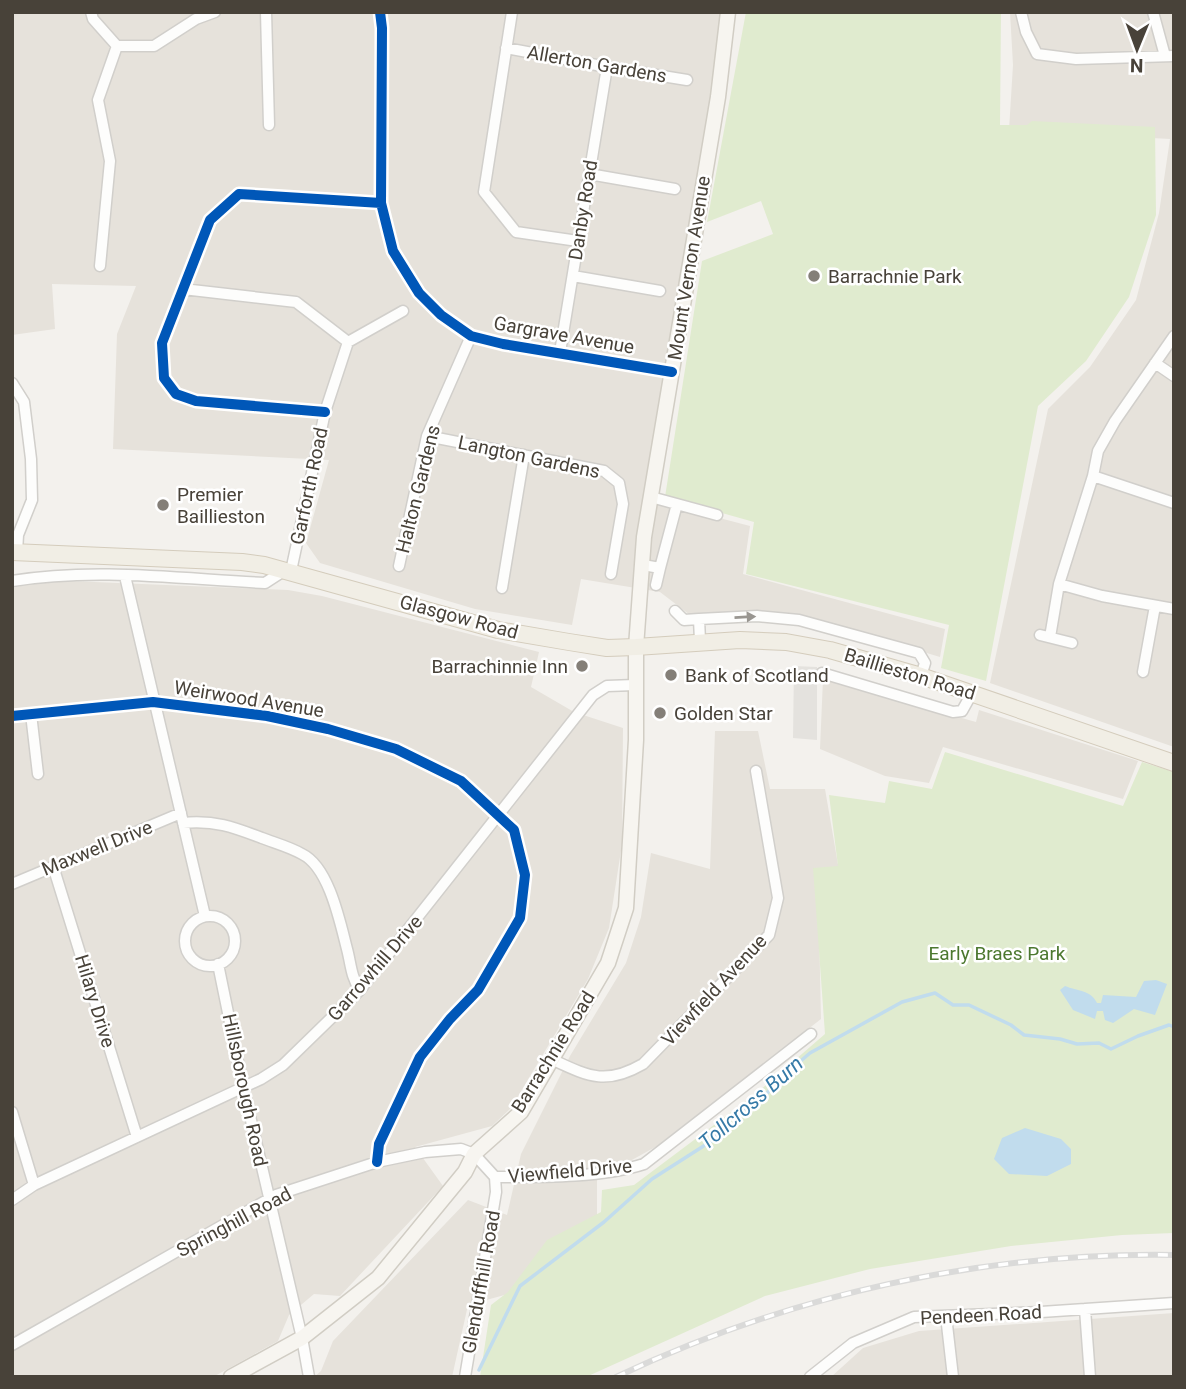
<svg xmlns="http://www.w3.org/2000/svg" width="1186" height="1389" font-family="Roboto,sans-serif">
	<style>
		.residential { fill: #e6e2db }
		.green { fill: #e0ebcf }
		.parking { fill: #e4e2de }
		.water { fill: #c1dced }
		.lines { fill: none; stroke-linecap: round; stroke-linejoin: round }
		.stream { stroke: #c1dced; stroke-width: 3.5 }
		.street-casing { stroke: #d1cfcb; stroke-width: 13 }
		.secondary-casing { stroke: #d1cdc4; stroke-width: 17 }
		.primary-casing { stroke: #d4ccbc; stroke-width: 18 }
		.street { stroke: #fdfdfc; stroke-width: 10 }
		.secondary { stroke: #f7f5f0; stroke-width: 14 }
		.primary { stroke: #f1eee5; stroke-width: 16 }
		.rail-casing { stroke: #dadad9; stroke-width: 6 }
		.rail { stroke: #fff; stroke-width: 3.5; stroke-dasharray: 10; stroke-linecap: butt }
		.cycleway-casing { stroke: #fff; stroke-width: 15 }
		.cycleway { stroke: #0057b8; stroke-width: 10 }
		.oneway { fill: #999691 }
		.poi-dot { fill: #847f78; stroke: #fff; stroke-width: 2.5 }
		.labels { text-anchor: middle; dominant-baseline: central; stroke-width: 5; stroke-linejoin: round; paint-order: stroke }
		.street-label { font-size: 19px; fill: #484239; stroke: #fff }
		.poi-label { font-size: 19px; fill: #484239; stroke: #fff; text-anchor: start }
		.park-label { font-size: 19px; fill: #4c782f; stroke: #fff }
		.water-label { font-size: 21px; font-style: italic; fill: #367aa7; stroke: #fff }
	</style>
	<rect width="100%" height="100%" fill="#f3f1ed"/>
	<path class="residential" d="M12,12h713l-82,486 107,28 -7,48 202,55 -5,28 -103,-31 -147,-11 -30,-23 -79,-13 -9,46 -97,-16 -155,-46 -14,-20 23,-83 -216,-11 4,-115 19,-48 -84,-2 3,45 -43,6z
		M1010,12h164v735l-184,-64 58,-274 42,-42 46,-67 23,-87 11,-74 -161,-9 4,-65z
		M70,581l218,9 34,6 217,56 -8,35 43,25 49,16 -1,116 -13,84 -21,51 -77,129 -19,18 -77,21 28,39 -103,110 -26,-2 -25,21 -11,26 -65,36h-201v-789l26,-6z
		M823,679l153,43 3,-12 159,51 -15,38 -180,-52 -14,36 -44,-7 -65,-27z
		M715,731h43l12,58h55l16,93h-23l3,137 -162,126 -29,16 -33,3v57l-85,72 -44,12 -16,72h-138l7,-6 12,-30 135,-141 39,15 14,-61 49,-98 56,-93 15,-46 10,-64 59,16z
		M1174,1313v64h-343l32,-29 56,-17z"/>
	<path class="green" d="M746,12h255l-1,113h27l5,-4 123,6 1,88 -27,82 -43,64 -48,45 -52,275 -45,-13 8,-43 -203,-51 8,-52 -89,-25 37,-236 71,-27 -12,-33 -54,21z
		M945,752l178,54 19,-44 32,10v461l-52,2 -111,11 -141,23 -105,27 -179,81h-106l11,-72 17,-13 39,-52 54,-28 1,-22 32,-5 124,-93 67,-58 -12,-166 25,-2 -9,-71 56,8 4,-22 43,8z"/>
	<path class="parking" d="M794,666l23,1v73l-24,-2z"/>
	<path class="water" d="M1156,980l11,4 -12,31 -21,-6 -21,14 -8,-3 -2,-9h-6l-2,8 -22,-9 -13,-20 5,-4c12,5 26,4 32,17h4l2,-8 33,2 8,-16z
		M1025,1128l36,11 10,10v15l-24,12 -38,-2 -15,-15 8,-21z"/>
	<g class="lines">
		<path class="stream" d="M479,1370l41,-84 84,-64 48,-43 61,-39 8,-16 44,-28 10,-13 35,-30 92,-51 33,-9 18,12h16l42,20 13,10 36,4 17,5 22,-1 12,6 27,-13 31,-11 5,2"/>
		<defs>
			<path id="street" d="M91,12l2,7 24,27h37l42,-27 19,-7
				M266,12l3,113
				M380,12l2,16 -1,175 12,48 26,42 22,22 30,21 32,8 169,28
				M512,12l-28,180 32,40 62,9
				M1021,12l5,20 11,22 39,5 98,-3
				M1153,12l12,44
				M506,48l101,19 80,13
				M589,174l86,15
				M100,266l10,-105 -12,-61 19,-54
				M573,276l87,15
				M183,289l113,13 52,40
				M560,352l47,-285
				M1155,363l19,13
				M12,383l12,19 7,57 1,41 -14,35 -1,17
				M325,412l-129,-11 -20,-7 -12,-16 -2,-35 48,-123 29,-26 142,9
				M427,436l177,35 15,12 4,21 -12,70
				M1093,476l81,27
				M651,497l66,18
				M643,565l17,3 17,-64
				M399,566l28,-130 44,-100
				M291,571l34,-159 23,-70 55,-31
				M125,576l80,340
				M12,581c83,-14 170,-2 253,2l20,-13
				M1059,584l43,12 72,13
				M656,585l4,-17
				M502,588l22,-133
				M675,611l9,9 15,-1
				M1040,635l32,8
				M1050,637l9,-53 34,-108 5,-25 17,-30 59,-85
				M700,641l-1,-22 58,-3 42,4 120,33 6,10 -4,13
				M1143,672l12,-66
				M822,673l131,39 9,-1 10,-18
				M31,714l7,60
				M12,716l141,-14 114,14 61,13 68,20 65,32 53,49 11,45 -5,43 -42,72 -28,29 -30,38 -41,87 -2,18
				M183,823c32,-3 50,4 79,15 13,5 28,9 40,16 27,13 38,68 45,95 4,15 4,28 13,41
				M53,866l84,271
				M12,884l169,-71
				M185 941a25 25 0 1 1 50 0a25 25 0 1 1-50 0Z
				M218,964l25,122 59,252 7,39
				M551,1059c37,17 54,27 92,5l126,-129 9,-37 -22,-127
				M12,1112l22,73
				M495,1177c44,0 107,1 149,-13l167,-130
				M12,1200l22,-15 227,-106 22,-14 77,-75 233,-295 14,-9 28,-1
				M1085,1309l5,68
				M946,1316l7,61
				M12,1345l264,-150 101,-33 48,-10 36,-3 13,5 21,23 1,15 -31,185
				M810,1377l43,-34 61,-26 127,-5 133,-9"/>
			<path id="secondary" d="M231,1377l71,-39 76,-60 87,-106 9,-18 47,-42 87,-149 18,-55 10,-168v-93l8,-110 74,-440 10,-85"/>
			<path id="primary" d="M12,552l230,10 22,3 234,65 71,12 38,6 29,-1 104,-7 46,2 44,8 91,26 253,87"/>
		</defs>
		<use href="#street" class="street-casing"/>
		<use href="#secondary" class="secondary-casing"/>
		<use href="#primary" class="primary-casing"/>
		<use href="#street" class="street"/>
		<use href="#secondary" class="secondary"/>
		<use href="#primary" class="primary"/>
		<defs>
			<path id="rail" d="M616,1377c173,-82 366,-125 558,-122"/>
		</defs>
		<use href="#rail" class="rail-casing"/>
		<use href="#rail" class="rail"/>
		<defs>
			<path id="cycleway" d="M380,12l2,16 -1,175 12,48 26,42 22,22 30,21 32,8 169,28
				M325,412l-129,-11 -20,-7 -12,-16 -2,-35 48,-123 29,-26 142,9
				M12,716l141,-14 114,14 61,13 68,20 65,32 53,49 11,45 -5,43 -42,72 -28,29 -30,38 -41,87 -2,18"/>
		</defs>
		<use href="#cycleway" class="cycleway-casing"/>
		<use href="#cycleway" class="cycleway"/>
	</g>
	<defs><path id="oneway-solid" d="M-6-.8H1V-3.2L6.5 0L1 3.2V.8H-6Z" transform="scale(1.75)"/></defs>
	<use class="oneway" href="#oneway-solid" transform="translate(745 617) rotate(-3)"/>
	<g class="poi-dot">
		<circle cx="814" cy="276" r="7"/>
		<circle cx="163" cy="505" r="7"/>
		<circle cx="582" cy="666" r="7"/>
		<circle cx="671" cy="675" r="7"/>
		<circle cx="660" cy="713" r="7"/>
	</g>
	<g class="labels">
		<g class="street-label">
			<text transform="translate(597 64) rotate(10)">Allerton Gardens</text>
			<text transform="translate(583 210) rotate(-81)">Danby Road</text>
			<text transform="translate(689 268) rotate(-81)">Mount Vernon Avenue</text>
			<text transform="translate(564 335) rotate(10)">Gargrave Avenue</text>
			<text transform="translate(529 457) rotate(12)">Langton Gardens</text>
			<text transform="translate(309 486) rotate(-78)">Garforth Road</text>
			<text transform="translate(418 489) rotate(-76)">Halton Gardens</text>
			<text transform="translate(459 617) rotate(15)">Glasgow Road</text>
			<text transform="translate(910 674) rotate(17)">Baillieston Road</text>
			<text transform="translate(249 699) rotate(9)">Weirwood Avenue</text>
			<text transform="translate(97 848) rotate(-22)">Maxwell Drive</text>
			<text transform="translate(375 968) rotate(-49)">Garrowhill Drive</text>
			<text transform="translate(714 990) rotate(-47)">Viewfield Avenue</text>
			<text transform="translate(95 1001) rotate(73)">Hilary Drive</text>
			<text transform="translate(553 1052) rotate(-58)">Barrachnie Road</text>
			<text transform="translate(245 1090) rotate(78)">Hillsborough Road</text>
			<text transform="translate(570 1171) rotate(-5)">Viewfield Drive</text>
			<text transform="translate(234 1222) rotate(-28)">Springhill Road</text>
			<text transform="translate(481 1282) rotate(-80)">Glenduffhill Road</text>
			<text transform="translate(981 1315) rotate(-3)">Pendeen Road</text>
		</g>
		<g class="poi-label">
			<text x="828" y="276">Barrachnie Park</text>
			<text x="177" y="494">Premier<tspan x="177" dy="22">Baillieston</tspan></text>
			<text x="568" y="666" text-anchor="end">Barrachinnie Inn</text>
			<text x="685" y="675">Bank of Scotland</text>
			<text x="674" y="713">Golden Star</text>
		</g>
		<g class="park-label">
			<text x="997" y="953">Early Braes Park</text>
		</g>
		<g class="water-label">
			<text transform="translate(751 1103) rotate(-41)">Tollcross Burn</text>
		</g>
	</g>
	<rect width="1186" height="1389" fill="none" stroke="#484239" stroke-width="28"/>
	<g transform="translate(1137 49) rotate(181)" stroke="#ffffff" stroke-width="5" paint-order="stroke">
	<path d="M0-5L12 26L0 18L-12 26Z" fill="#484239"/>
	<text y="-10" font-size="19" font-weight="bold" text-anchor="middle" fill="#484239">N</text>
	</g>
</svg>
